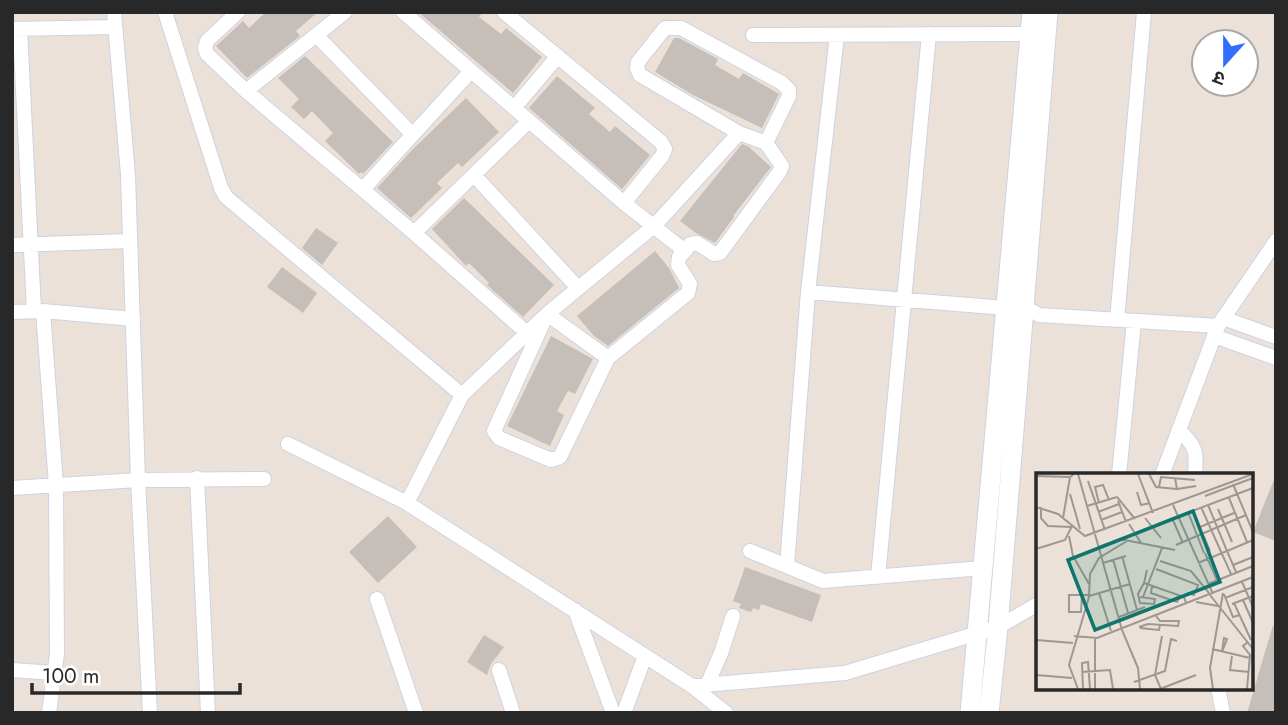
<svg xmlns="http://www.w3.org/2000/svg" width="1288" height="725" font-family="Jost,'Noto Sans Devanagari',sans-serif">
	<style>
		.building { fill: #c6beb8 }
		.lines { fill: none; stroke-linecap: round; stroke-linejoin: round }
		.street-casing { stroke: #cdd3e2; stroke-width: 16 }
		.secondary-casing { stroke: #cdd3e2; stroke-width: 21 }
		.street { stroke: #fff; stroke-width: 14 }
		.secondary { stroke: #fff; stroke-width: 19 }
		.inset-road { fill: none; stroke: #9e9792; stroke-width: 2 }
		.view { fill: #0f766e; fill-opacity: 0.15; stroke: #0f766e; stroke-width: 3.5 }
		.inset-edge { fill: none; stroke: #282828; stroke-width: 3.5 }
	</style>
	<rect width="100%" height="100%" fill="#ece1d8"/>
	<path class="building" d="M266,12h52l-22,19 4,5 -53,42 -31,-32 27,-25 6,7z
		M418,12h65l-4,5 22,17 5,-6 36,29 -29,36z
		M674,38h5l39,21 -3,6 24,14 4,-6 36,21 -17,34 -69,-33 -38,-23z
		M305,56l88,86 -30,32 -2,-2 -2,2 -34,-33 8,-8 -21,-22 -8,8 -13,-12 8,-8 -21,-21z
		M557,76l38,32 -6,6 21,18 5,-6 35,29 -28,34 -93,-81z
		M466,98l33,34 -37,35 -4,-4 -21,20 5,5 -31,30 -34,-30 35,-38z
		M742,144l7,3 22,20 -38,49 1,1 -19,26 -19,-10 -16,-12z
		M464,198l90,87 -31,32 -36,-32 2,-2 -20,-20 -3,3 -34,-37z
		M316,228l22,15 -16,22 -20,-17z
		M655,251l14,17 10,20 -71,58 -14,-10 -17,-20z
		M282,267l35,26 -14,20 -36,-26z
		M551,336l42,23 -18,35 -7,-3 -11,20 7,4 -14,31 -43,-20z
		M1275,477h1v64l-23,-9z
		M388,516l29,31 -39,36 -29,-31z
		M745,567l76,28 -9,27 -51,-18 -2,6 -6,-2 -2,4 -12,-4 2,-4 -8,-3z
		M1273,625l3,1v87h-29z
		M484,635l20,12 -13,17 -4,11 -20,-13z"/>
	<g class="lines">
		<defs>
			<path id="street" d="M114,12l14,163 10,305 12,233
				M165,12l56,176 5,9 236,198
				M238,12l-31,29 -2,7 2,6 39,37 168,142 113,100
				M403,12l221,191 61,48 -6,6 -1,8 12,19 -2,9 -80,65
				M504,12l157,130 4,7 -3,7 -38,47
				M12,29l103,-2
				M20,29l14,282
				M316,35l96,99
				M753,35l277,-1
				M246,91l99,-79
				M514,108l44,-52
				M474,175l104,113
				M363,189l108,-118
				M414,233l115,-112
				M12,245l118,-4
				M685,251l5,-7 7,-1 17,11 6,-1 60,-82 2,-5 -16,-23 -27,-10 -99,-58 -3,-7 1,-6 27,-34h16l101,55 7,7v6l-23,47
				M808,292l198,16 19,-1 14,8 179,11
				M43,311l13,174 1,169 -8,59
				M12,312l31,-1 90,8
				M547,314l61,44 -48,99 -9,3 -52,-22 -5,-7z
				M1223,318l53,19
				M1117,320l27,-308
				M1214,336l62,22
				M1179,430c17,16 18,22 16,45
				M288,444l119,59 285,183 34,27
				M1119,475l15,-154
				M1162,475l56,-149 58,-85
				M197,478l11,235
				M12,488l126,-8 126,-1
				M407,503l55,-108 85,-81 107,-88 85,-93
				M750,551l73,30 160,-13
				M787,566l21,-274 29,-257
				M878,577l51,-543
				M377,599l39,114
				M575,610l38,103
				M12,670l43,3
				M499,670l14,43
				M707,685l14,-32 12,-37
				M692,686l153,-13 153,-46 40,-23
				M1218,688l5,25
				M624,713l21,-57"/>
			<path id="secondary" d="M970,713l62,-701
				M989,713l9,-86 50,-615"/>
		</defs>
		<use href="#street" class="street-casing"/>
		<use href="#secondary" class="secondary-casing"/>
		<use href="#street" class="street"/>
		<use href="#secondary" class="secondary"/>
	</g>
	<g transform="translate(1036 473)">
		<rect width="217" height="217" fill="#ece1d8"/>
		<path class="inset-road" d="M42,1l44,156 16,38 2,21M102,1l15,39M113,1l7,13 21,2M0,3l34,1M139,5l2,11 19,-3M52,8l17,49M197,11l20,48M123,14l2,-10 34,3M101,19l4,13 9,-2M34,21l10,35M169,23l48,-18M81,24l18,22M193,25l18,44M82,28l8,21M63,30l-4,-16 8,-2 6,15M137,32l40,89M51,33l30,-9M0,34l22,7 27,22 168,-62M5,34v11l7,8 23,1M165,34l30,67M182,36l14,33M62,39l21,-8M152,39l16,41M159,44l15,34M27,45l7,-41 4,-3M109,45l16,20M136,45l11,25M65,47l21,-8M93,51l12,19M122,51l95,-36M164,54l34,-14M33,63l4,20 16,28M85,66l31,-12M140,72l70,-30M62,74l22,-8 55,11M0,76l29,-9 7,-14M169,80l12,27M86,83l15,54M77,86l15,54M124,88l31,10 18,22M67,90l23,-7M162,90l29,-12 -19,-46M197,92l20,-8M120,96l42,16 -4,10 -7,-2M111,97l-3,13 40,14 2,6M200,99l-9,-21 26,-11M206,109l11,25M172,111l45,-18M116,113l-1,7 26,9 3,-6M63,120l12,38M188,121l9,23 7,-2M46,122l-1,17h-12v-17h20M174,122l43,54M53,123l41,-12M104,124l15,2 -1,5 -14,-1 -2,-9 6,-11M107,124l19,-49M189,125l28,-11M207,127l10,23M160,129l22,4M198,130l17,37M196,131l21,-8M83,144l26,-10M103,154l9,-3 30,2 1,-5h-19l-4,-5M104,155l19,2 1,-6M38,163l23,2 156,-61M188,165l3,1 -5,13zM59,166v50M0,167l37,3M176,176l38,9M196,183l-2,14 19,2M46,199l28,-2 3,19M0,202l36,3M98,209l31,-11 6,-32 6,2M42,216l-9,-24 20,-68 1,-23 9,-16 28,-17M47,216l-1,-26 6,-1 2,27M124,216l36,-14M125,216l-6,-14 7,-39M177,216l-3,-21 13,-75M211,216l3,-34 -7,-9 5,-4"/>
		<path class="view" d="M157,38l27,71 -125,48 -27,-70z"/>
		<rect width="217" height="217" class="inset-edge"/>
	</g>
	<rect width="1288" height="725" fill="none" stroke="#282828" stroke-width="28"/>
	<g transform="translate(1225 63) rotate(201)"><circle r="33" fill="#ffffff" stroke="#a9a9a9" stroke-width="2"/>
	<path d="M0-5L12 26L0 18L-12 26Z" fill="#316dff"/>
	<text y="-10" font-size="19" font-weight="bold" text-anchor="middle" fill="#282828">उ</text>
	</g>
	<path d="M32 683v10h208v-10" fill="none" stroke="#282828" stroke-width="3.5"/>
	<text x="42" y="683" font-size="21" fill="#282828" stroke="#ffffff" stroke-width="5" paint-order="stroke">100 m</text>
</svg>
